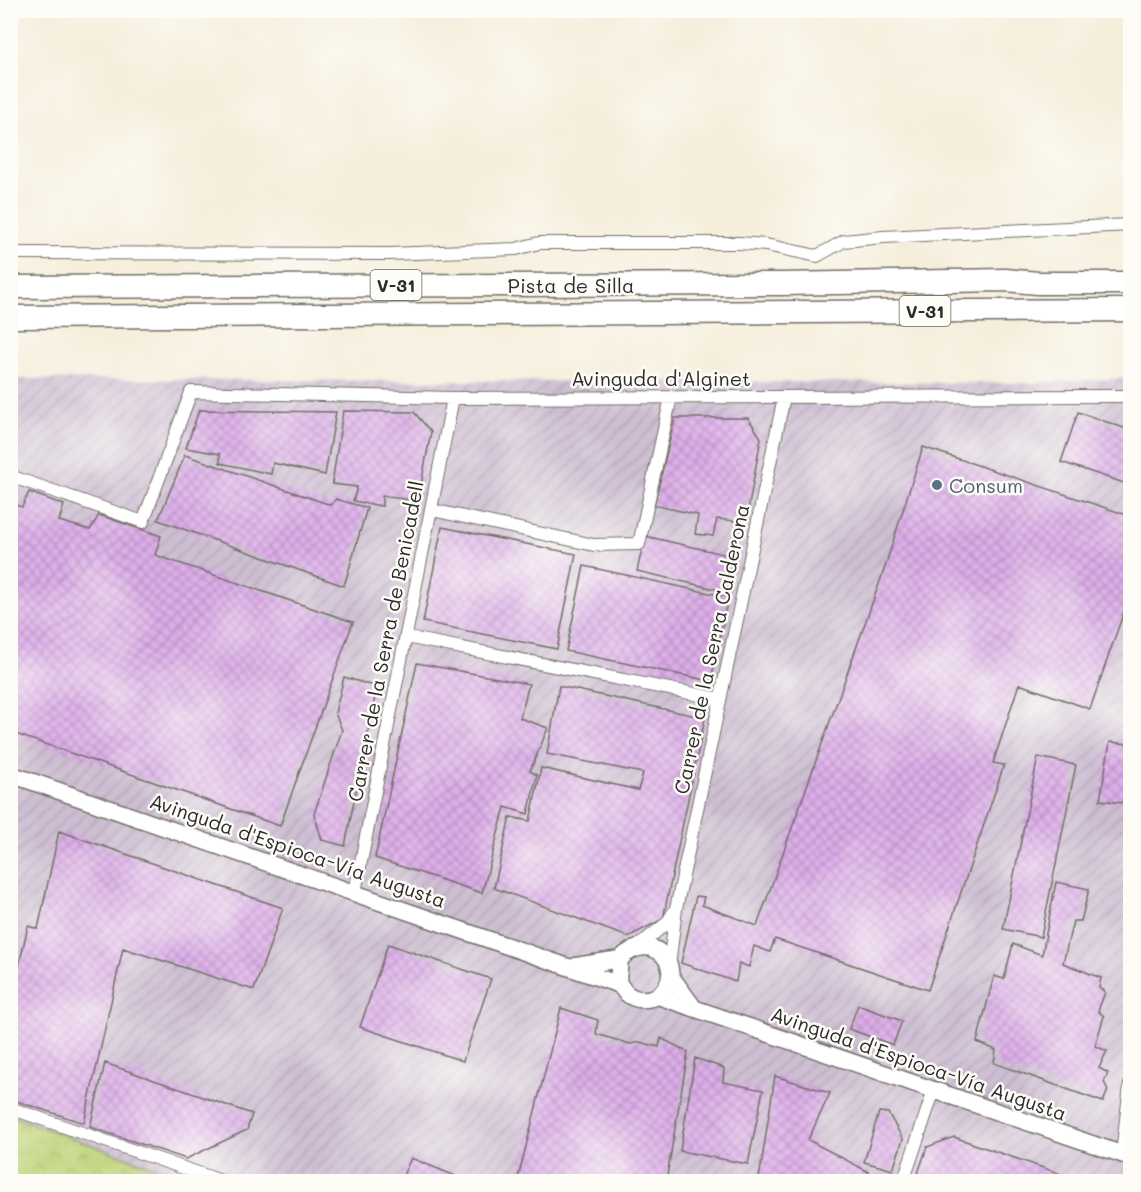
<svg xmlns="http://www.w3.org/2000/svg" width="1141" height="1192" font-family="Mali,sans-serif">
	<style>
		.industrial { fill: url(#industrial-furrows) }
		.park { fill: url(#park-crowns); stroke: #747e50; stroke-width: 1.5 }
		.building { fill: url(#building-cross-hatch) }
		.lines { fill: none; stroke-linecap: round; stroke-linejoin: round }
		.street-casing { stroke: #726f69; stroke-width: 14 }
		.secondary-casing { stroke: #726f69; stroke-width: 19 }
		.highway-casing { stroke: #726f69; stroke-width: 25 }
		.street { stroke: #fff; stroke-width: 12 }
		.secondary { stroke: #fff; stroke-width: 16 }
		.highway { stroke: #fff; stroke-width: 22 }
		.service-dot { fill: #5c6f8a; stroke: #fdfcf7; stroke-width: 2 }
		.labels { text-anchor: middle; dominant-baseline: central; stroke-width: 5; stroke-linejoin: round; paint-order: stroke }
		.shield { fill: #fdfcf7; stroke: #6a6a68; stroke-width: 1.5 }
		.shield-label { font-size: 18px; font-weight: bold; fill: #2b2b2b }
		.street-label { font-size: 20px; fill: #2b2b2b; stroke: #fdfcf7 }
		.service-label { font-size: 20px; fill: #4e5e75; stroke: #fdfcf7; text-anchor: start }
	</style>
	<defs>
		<pattern id="industrial-furrows" width="10" height="10" patternUnits="userSpaceOnUse" patternTransform="scale(1.5)"><rect width="10" height="10" fill="#cdbed2"/><path d="M-1 1l2-2M0 10L10 0M9 11l2-2" fill="none" stroke="#b0a3b4"/></pattern>
		<pattern id="park-crowns" width="20" height="18" patternUnits="userSpaceOnUse" patternTransform="scale(1.5)"><rect width="20" height="18" fill="#bcd276"/><path d="M2 6a3 3 0 1 1 6 0M12 15a3 3 0 1 1 6 0" fill="none" stroke="#a2b466"/></pattern>
		<pattern id="building-cross-hatch" width="8" height="8" patternUnits="userSpaceOnUse" patternTransform="scale(1.5)"><rect width="8" height="8" fill="#deafea"/><path d="M0 0l8 8M0 8l8-8" fill="none" stroke="#b48fbe"/></pattern>
	</defs>
	<rect width="100%" height="100%" fill="#fdfcf7"/>
	<filter id="ink" filterUnits="userSpaceOnUse"><feTurbulence type="fractalNoise" baseFrequency=".0167" numOctaves="2"/><feDisplacementMap in="SourceGraphic" scale="12" xChannelSelector="R" yChannelSelector="G"/><feConvolveMatrix kernelMatrix="1 2 1 2 8 2 1 2 1" color-interpolation-filters="sRGB"/></filter>
	<filter id="wash" filterUnits="userSpaceOnUse"><feTurbulence type="fractalNoise" baseFrequency=".008" numOctaves="4" result="noise"/><feDisplacementMap in="SourceGraphic" scale="24" xChannelSelector="R" yChannelSelector="G"/><feGaussianBlur stdDeviation="1.35" result="paint"/><feColorMatrix in="noise" values="0 0 0 0 0 0 0 0 0 0 0 0 0 0 0 0 0 1.4 0 .05"/><feComposite in="paint" operator="in"/></filter>
	<g filter="url(#wash)">
		<rect width="100%" height="100%" fill="#f5eedb"/>
		<path class="industrial" d="M1130,378v803h-973l-146,-52 -1,-750 1022,4z"/>
		<path class="park" d="M11,1116l182,65h-182z"/>
		<g id="blocks">
			<path class="building" d="M199,410l137,2 -11,63 -52,-12 -2,11 -51,-11v-9l-34,-6z
				M343,411l71,1 17,20 -13,69 -36,-5v10l-29,-5 4,-14 -25,-3z
				M1078,412l52,18v55l-69,-23z
				M675,418h73l13,20 -15,84 -29,-3 -4,17 -18,-2 3,-19 -44,-10z
				M923,447l207,69v78l-40,115 -71,-25 -26,79 11,2 -76,225 -153,-51 -5,13 -16,-6 -5,21 -10,-4 -3,19 -55,-19 15,-67 8,1 -2,8 55,21 127,-356z
				M185,455l146,50 5,-6 31,9 -23,78 -186,-66z
				M29,492l35,13 -5,16 31,9 9,-15 62,21 -6,19 198,67 -73,204 -270,-94v-229l12,4z
				M442,527l134,27 -19,95 -134,-27z
				M645,536l91,21 -8,35 -91,-21z
				M584,566l144,31 -17,84 -145,-30z
				M417,663l112,21 -9,34 28,10 -18,43 7,4 -9,39 -23,-7 -23,86 -107,-35z
				M344,677l33,10 -32,159 -23,-6 -8,-26 28,-84 -7,-17z
				M559,686l146,32 -42,201 -35,18 -134,-49 16,-71 20,4 11,-53 97,22 5,-17 -96,-19z
				M1110,742l20,2 -7,59 -23,-3z
				M1038,757l38,8 -35,172 -38,-8z
				M59,831l224,77 -29,82 -131,-42 -39,175 -74,-24v-94l18,-79 10,3z
				M1056,882l33,7 -8,32h-8l-10,42 38,15 -2,10 6,4 -7,19 6,5 -9,30 12,5 -8,17 9,5 -4,9 4,8 -5,12 -109,-39 2,-13 -19,-8 17,-66 10,3 9,-35 29,11z
				M388,944l103,35 -28,82 -103,-34z
				M858,1005l44,16 -9,24 -44,-16z
				M561,1008l37,12 -2,14 34,10 9,-2 20,5 2,-9 27,14 -22,130h-149z
				M695,1058l29,10 -1,14 40,8 -15,74 -68,-13z
				M105,1063l147,51 -5,16 -61,29 -96,-32z
				M775,1076l55,17 -22,47 61,32 -5,10h-101l-4,-3z
				M879,1112l9,1 15,26 -10,31 -29,-8z
				M954,1137l127,44v1h-166l12,-35z
				M411,1158l57,23v1h-68z"/>
		</g>
	</g>
	<g filter="url(#ink)">
		<use href="#blocks" fill-opacity="0" stroke="#726f69" stroke-width="1.5"/>
		<g class="lines">
			<defs>
				<path id="street" d="M10,253l380,1 126,-5 23,-6h200l27,2 51,11 27,-15 39,-4 247,-12
					M10,476l133,46 48,-130 262,6 677,-2
					M432,510l162,35 45,-1 32,-147
					M406,637l314,62
					M355,892l98,-494
					M637,947l30,-24 8,-13
					M669,966l7,-57 108,-512
					M10,1108l214,74
					M1122,1154l8,-69
					M903,1182l31,-92"/>
				<path id="secondary" d="M10,774l610,211
					M576,966l44,-7
					M670,975l24,33
					M658,996c32,-26 -5,-70 -38,-37l-2,22c8,18 22,22 40,15l472,161"/>
				<path id="highway" d="M10,287l772,-3 223,-4 33,3h92
					M10,317l1120,-7"/>
			</defs>
			<use href="#street" class="street-casing"/>
			<use href="#secondary" class="secondary-casing"/>
			<use href="#highway" class="highway-casing"/>
			<use href="#street" class="street"/>
			<use href="#secondary" class="secondary"/>
			<use href="#highway" class="highway"/>
		</g>
	</g>
	<circle class="service-dot" cx="937" cy="485" r="6"/>
	<g class="labels">
		<g class="shield">
			<rect x="370.5" y="270" width="51" height="30" rx="4.5"/>
			<rect x="899.5" y="296" width="51" height="30" rx="4.5"/>
		</g>
		<g class="shield-label">
			<text x="396" y="285">V-31</text>
			<text x="925" y="311">V-31</text>
		</g>
		<g class="street-label">
			<text x="571" y="285">Pista de Silla</text>
			<text x="661" y="378">Avinguda d'Alginet</text>
			<text transform="translate(385 641) rotate(-79)">Carrer de la Serra de Benicadell</text>
			<text transform="translate(711 649) rotate(-78)">Carrer de la Serra Calderona</text>
			<text transform="translate(298 850) rotate(19)">Avinguda d'Espioca-Vía Augusta</text>
			<text transform="translate(919 1063) rotate(19)">Avinguda d'Espioca-Vía Augusta</text>
		</g>
		<g class="service-label">
			<text x="949" y="485">Consum</text>
		</g>
	</g>
	<rect width="1141" height="1192" fill="none" stroke="#fdfcf7" stroke-width="36"/>
</svg>
